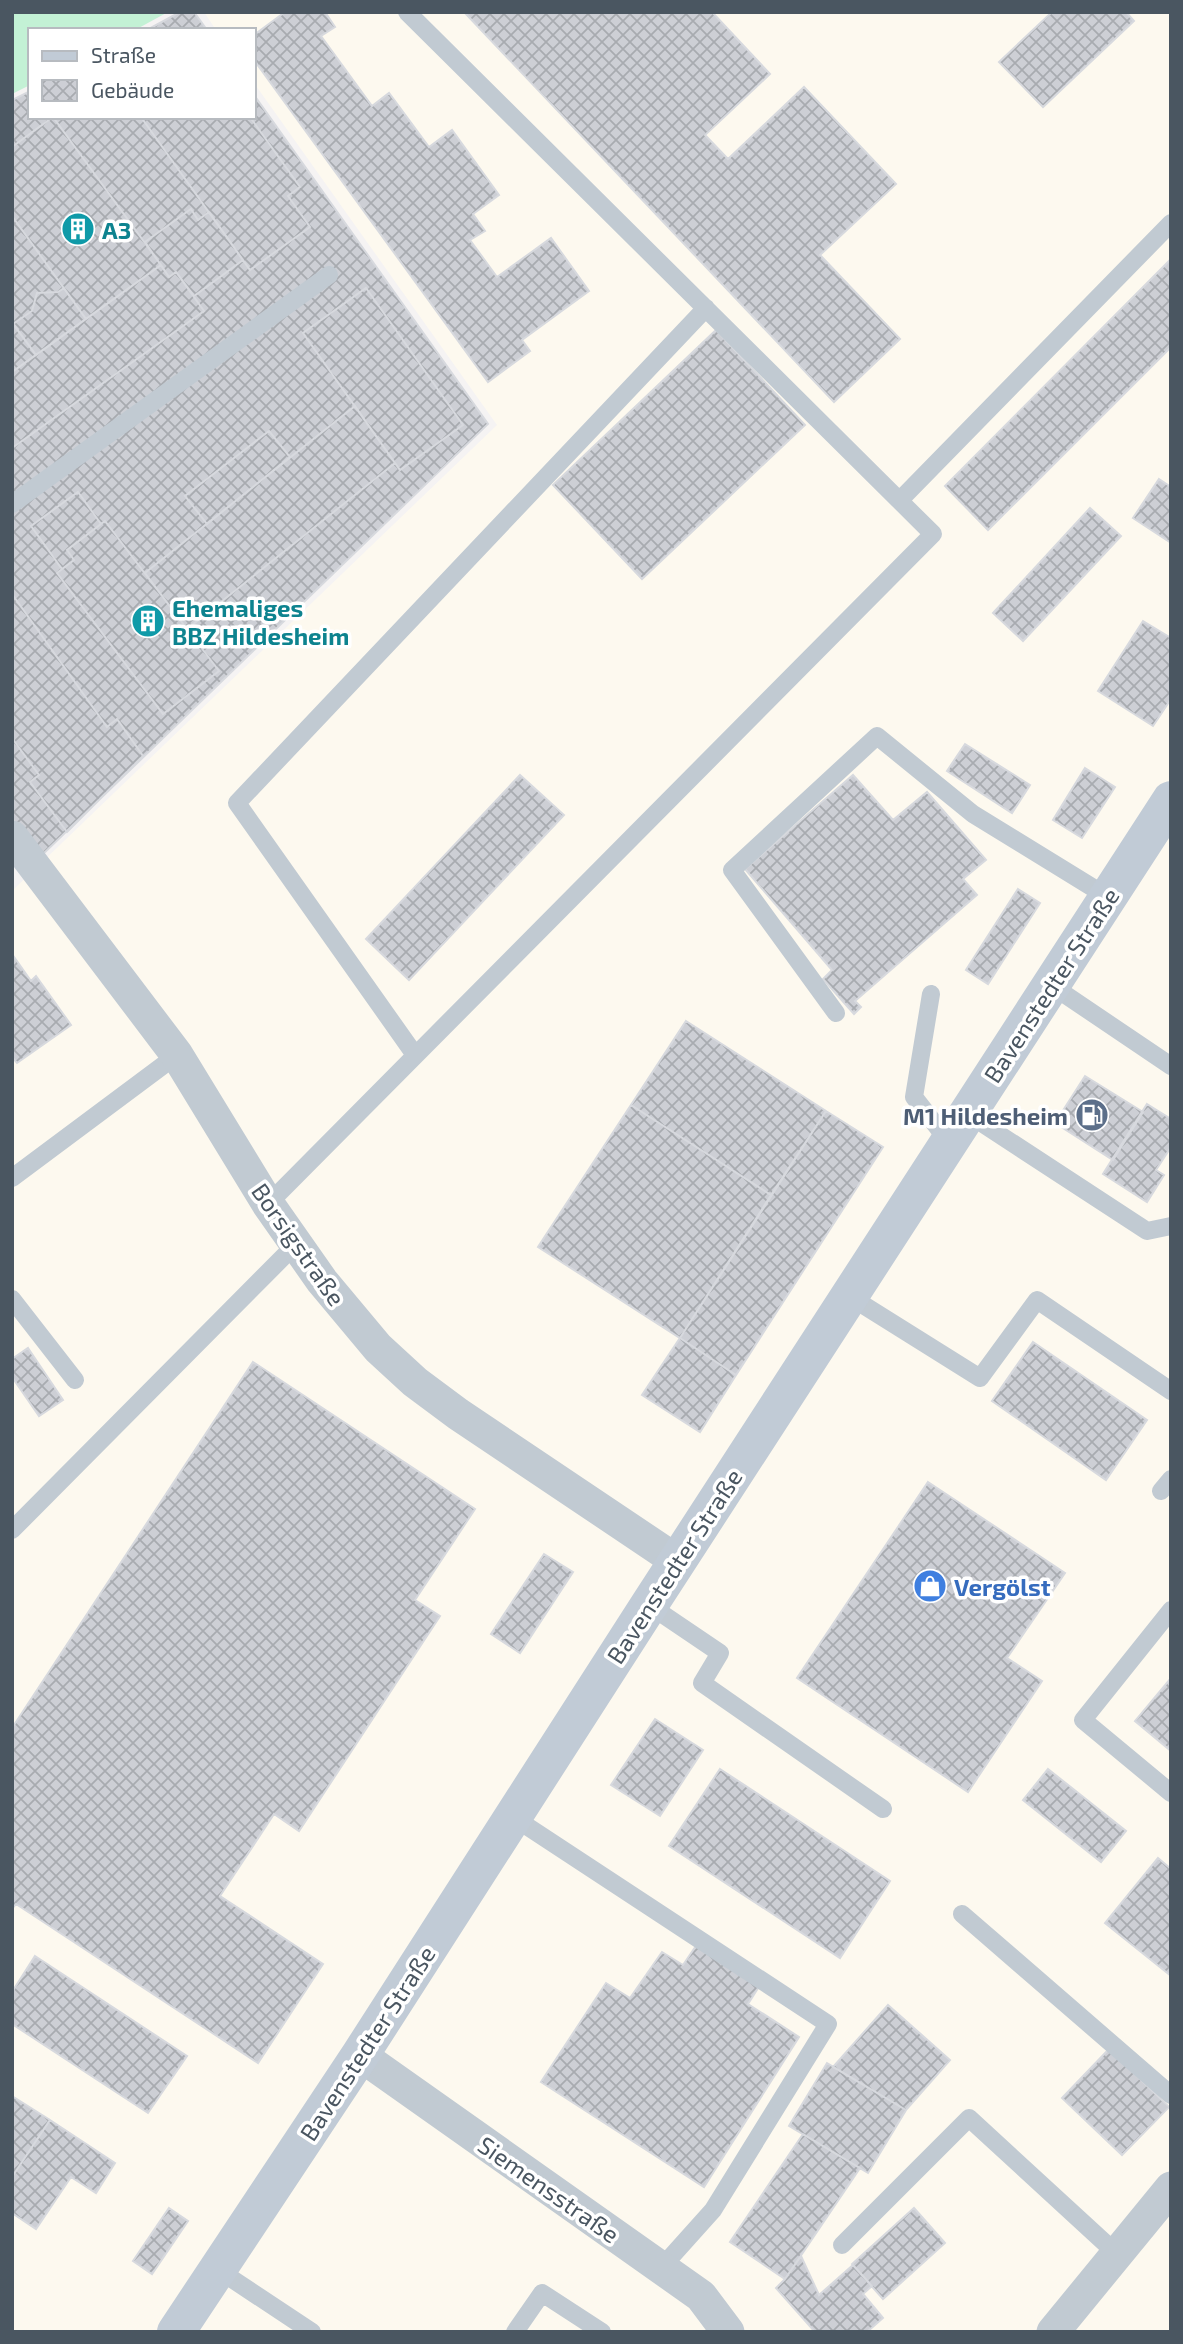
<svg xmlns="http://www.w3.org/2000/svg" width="1183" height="2344" font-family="'Exo 2',sans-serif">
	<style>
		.commercial { fill: #fdf9ef }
		.green { fill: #c3f1d5 }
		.building { fill: url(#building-cross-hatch); stroke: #d7d9de; stroke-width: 2 }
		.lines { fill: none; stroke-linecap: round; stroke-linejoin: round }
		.lane { stroke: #c1cad2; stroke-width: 18 }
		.street { stroke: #c1cad2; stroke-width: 33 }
		.secondary { stroke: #c1cbd6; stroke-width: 38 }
		.labels { text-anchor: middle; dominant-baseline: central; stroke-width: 7; stroke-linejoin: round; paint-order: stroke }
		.culture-label { font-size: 24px; font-weight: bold; fill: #0d838f; stroke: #fff; text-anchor: start }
		.street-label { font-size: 24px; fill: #4a5661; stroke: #fff }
		.service-label { font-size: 24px; font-weight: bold; fill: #4e5e75; stroke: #fff; text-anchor: end }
		.shop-label { font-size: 24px; font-weight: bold; fill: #366cbe; stroke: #fff; text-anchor: start }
	</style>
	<defs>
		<pattern id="building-cross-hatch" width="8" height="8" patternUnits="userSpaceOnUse" patternTransform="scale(1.75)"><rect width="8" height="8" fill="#cdcfd5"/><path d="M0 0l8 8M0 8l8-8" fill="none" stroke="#a8abb0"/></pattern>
	</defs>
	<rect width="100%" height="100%" fill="#f5f3f3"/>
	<path class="commercial" d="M204,12h967v2320h-1159v-1441l485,-466 -243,-342v-53h-38z"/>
	<path class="green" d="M12,12h156l-33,18h-105v55l-18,9z"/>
	<path class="building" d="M180,12h14l13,18h-60z
		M285,12h40l10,15 -14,9 51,70 17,-13 40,54 23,-17 47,65 -26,19 12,17 -15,9 27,37 54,-39 38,53 -67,49 8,11 -42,31 -234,-322v-25z
		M464,12h248l58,62 -65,61 23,24 76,-72 92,97 -76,71 80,84 -66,63z
		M1052,12h74l8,9 -91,86 -44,-45z
		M30,91v26h224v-22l234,329 -447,432 -29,-38v-718z
		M53,117l108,148 -75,54 -74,-103v-69z
		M141,117h109l50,70 -12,9 22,31 -60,43z
		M191,209l7,11 11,-8 34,48 -49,36 -18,-24 -7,5 -24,-35z
		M1171,259v88l-183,183 -43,-44z
		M161,265l8,12 7,-5 28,39 -192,137v-76z
		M64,288l22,31 -50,36 -23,-31 19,-13 5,-18 21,-1z
		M366,288l97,137 -63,45 -97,-137z
		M12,322l24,33 -24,17z
		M716,330l89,95 -163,154 -89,-94z
		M355,406l40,57 -208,166 -42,-56z
		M269,431l21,26 -83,67 -22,-28z
		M1159,479l12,8v56l-38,-25z
		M78,492l23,32 -34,26 7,10 -12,9 -31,-43z
		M1090,508l31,28 -98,105 -30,-28z
		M105,521l114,150 -56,43 -106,-141 17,-13 -7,-10z
		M12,594l95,133 10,-8 26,37 -76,76 -37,-50 9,-7 -27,-37z
		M1143,621l28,17v61l-18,27 -55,-35z
		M965,744l65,41 -18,28 -65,-42z
		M1085,768l30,19 -33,51 -29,-18z
		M520,775l44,40 -155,165 -43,-41z
		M853,775l40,45 34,-28 59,68 -23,19 14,16 -122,106 6,6 -7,7 -31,-35 9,-9 -87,-101z
		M1018,889l22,14 -52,81 -22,-14z
		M12,954l19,27 5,-5 35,49 -54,38 -5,-6z
		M686,1021l140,90 -55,84 -140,-90z
		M1085,1076l58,36 -30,48 -58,-37z
		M1147,1104l24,15v28l-15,23 8,5 -17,27 -44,-28z
		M631,1105l140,90 -91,143 -142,-91z
		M826,1111l57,36 -147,228 -56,-37z
		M680,1338l56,37 -36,57 -58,-37z
		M1033,1342l114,78 -41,60 -114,-79z
		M28,1348l35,52 -24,16 -27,-39v-18z
		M253,1362l222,147 -60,91 25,16 -141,215 -25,-17 -54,82 103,68 -65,99 -242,-159 -4,5v-181z
		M928,1482l137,91 -58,85 35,23 -74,111 -171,-114z
		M544,1554l29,18 -53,81 -29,-19z
		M1171,1678v73l-36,-30z
		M655,1719l48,31 -43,66 -49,-31z
		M720,1769l170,112 -50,77 -171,-112z
		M1048,1769l78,62 -25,31 -78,-62z
		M1158,1858l13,11v107l-66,-53z
		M698,1943l62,42 -12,19 51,33 -95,150 -163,-105 65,-99 24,15 32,-46 21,13z
		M35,1956l152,100 -39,57 -136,-89v-32z
		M888,2005l62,55 -44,50 -73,-43z
		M1109,2049l60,58 -47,48 -60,-57z
		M827,2063l79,47 -38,63 -79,-47z
		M12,2096l38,24 -38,57z
		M50,2120l65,43 -19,30 -25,-16 -35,52 -24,-16v-36z
		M803,2134l57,34 -75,111 -55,-37z
		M169,2208l19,13 -36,53 -19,-13z
		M914,2208l31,35 -62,56 -31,-35z
		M801,2256l18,39 34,-30 19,21 -9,8 20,24 -16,14h-52l-39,-44 9,-9z"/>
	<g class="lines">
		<path class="lane" d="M900,500l271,-277
			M12,504l317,-229
			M1051,985l120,81
			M931,994l-17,103 35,45
			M836,1013l-104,-143 145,-134 96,78 135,83
			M415,1055l-178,-252 469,-495
			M968,1114l179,117 24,-5
			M12,1178l165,-123
			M268,1204l665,-670 -526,-522
			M849,1296l131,82 57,-78 134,91
			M12,1299l63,81
			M1161,1491l10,-12
			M12,1530l284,-286
			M649,1605l71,48 -18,30 181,126
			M1171,1610l-88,110 88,73
			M513,1817l315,207 -115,186 -52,58
			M962,1914l209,181
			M842,2245l127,-127 148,136
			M217,2269l95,63
			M515,2332l27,-39 60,39"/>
		<path class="street" d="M12,837l165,218 91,149 54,77 56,67 37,34 43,32 219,147
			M360,2055l341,241 27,36
			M1053,2332l118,-144"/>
		<path class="secondary" d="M176,2332l184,-277 289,-450 522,-805"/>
	</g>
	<defs>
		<symbol id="building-disc" viewBox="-11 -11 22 22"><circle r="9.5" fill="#0f9aa8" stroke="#fff"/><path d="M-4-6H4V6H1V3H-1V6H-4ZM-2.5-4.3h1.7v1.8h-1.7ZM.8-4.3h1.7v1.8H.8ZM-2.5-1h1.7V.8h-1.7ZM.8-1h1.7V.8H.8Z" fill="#fff"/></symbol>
		<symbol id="fuel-disc" viewBox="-11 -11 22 22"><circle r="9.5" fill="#5c6f8a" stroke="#fff"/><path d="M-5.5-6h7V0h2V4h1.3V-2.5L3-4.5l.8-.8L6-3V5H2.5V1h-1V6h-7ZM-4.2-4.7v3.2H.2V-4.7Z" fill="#fff"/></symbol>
		<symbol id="shop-disc" viewBox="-11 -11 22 22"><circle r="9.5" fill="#3f7fe0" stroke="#fff"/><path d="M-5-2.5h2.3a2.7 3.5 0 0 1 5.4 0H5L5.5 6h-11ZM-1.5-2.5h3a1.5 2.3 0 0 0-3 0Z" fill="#fff"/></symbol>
	</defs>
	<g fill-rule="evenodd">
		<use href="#building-disc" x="59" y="210" width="38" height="38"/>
		<use href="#building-disc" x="129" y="602" width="38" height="38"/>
		<use href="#fuel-disc" x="1073" y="1096" width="38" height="38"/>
		<use href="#shop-disc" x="911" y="1567" width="38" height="38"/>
	</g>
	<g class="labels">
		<g class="culture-label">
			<text x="102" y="229">A3</text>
			<text x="172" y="607">Ehemaliges<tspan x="172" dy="28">BBZ Hildesheim</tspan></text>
		</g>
		<g class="street-label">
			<text transform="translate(1051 985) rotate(-57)">Bavenstedter Straße</text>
			<text transform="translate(299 1244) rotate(55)">Borsigstraße</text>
			<text transform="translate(674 1566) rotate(-57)">Bavenstedter Straße</text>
			<text transform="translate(367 2043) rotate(-57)">Bavenstedter Straße</text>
			<text transform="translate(549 2189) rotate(35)">Siemensstraße</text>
		</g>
		<g class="service-label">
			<text x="1068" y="1115">M1 Hildesheim</text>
		</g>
		<g class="shop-label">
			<text x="954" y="1586">Vergölst</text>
		</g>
	</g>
	<rect width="1183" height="2344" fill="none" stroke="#4a5661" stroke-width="28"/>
	<rect x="28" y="28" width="228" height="91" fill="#ffffff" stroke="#b7bbc0" stroke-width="2"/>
	<rect x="42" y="51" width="35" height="10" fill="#c1cbd6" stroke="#b7bbc0" stroke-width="2"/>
	<text x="91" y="63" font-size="21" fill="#4a5661">Straße</text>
	<rect x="42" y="80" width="35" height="21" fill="url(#building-cross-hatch)" stroke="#b7bbc0" stroke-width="2"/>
	<text x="91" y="98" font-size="21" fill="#4a5661">Gebäude</text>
</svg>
